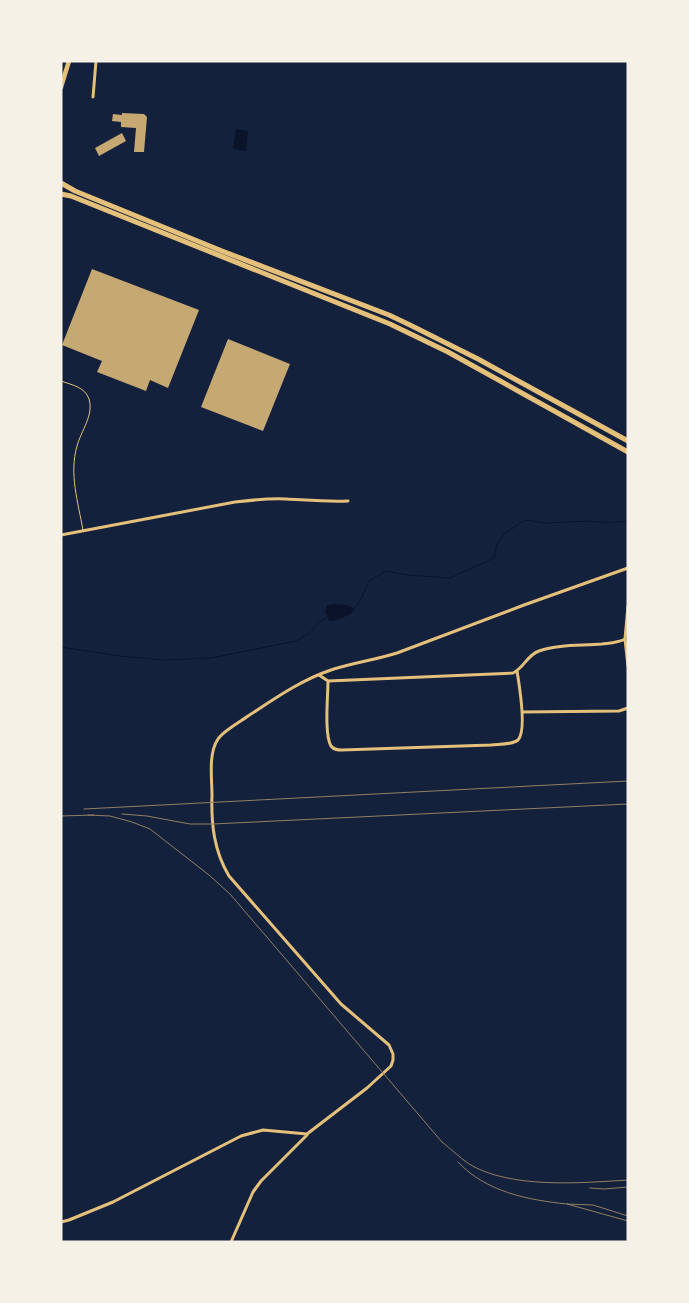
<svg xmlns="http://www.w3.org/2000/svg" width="689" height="1303" font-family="Rubik,sans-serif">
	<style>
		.water { fill: #0b132b }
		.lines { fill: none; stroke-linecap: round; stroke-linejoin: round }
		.stream { stroke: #0b132b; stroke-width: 1 }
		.building { fill: #c6a872 }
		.service { stroke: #e5c07b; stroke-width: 1 }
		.minor { stroke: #e5c07b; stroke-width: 3 }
		.primary { stroke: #e5c07b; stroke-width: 4.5 }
		.trunk { stroke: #e5c07b; stroke-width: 5 }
		.rail { stroke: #918062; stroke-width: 1 }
	</style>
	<rect width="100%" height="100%" fill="#14213d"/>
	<path class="water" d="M236,129l12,2 -2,20 -13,-2z
		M335,604l12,1 7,3v3c-5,5 -18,10 -25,10l-4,-10 2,-6z"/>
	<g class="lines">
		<path class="stream" d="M354,609l7,-10 8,-18 17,-10 21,4 43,3 44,-20 3,-14 7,-10 21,-14 21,3 44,-2 21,2 17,-2
			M61,647l59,9 42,4 49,-2 85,-17 14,-8 8,-10 9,-5"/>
	</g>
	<path class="building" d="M122,113l22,1 3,3 -3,35h-10l2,-24 -15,-1v-5l-9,-1 1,-7 9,1z
		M122,133l4,8 -27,15 -4,-8z
		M92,269l107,41 -31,78 -18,-8 -4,11 -49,-19 5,-11 -40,-16z
		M228,339l62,25 -27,67 -62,-24z"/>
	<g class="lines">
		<path class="service" d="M61,381c11,4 24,6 28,18 5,16 -8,32 -12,47 -8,28 1,56 6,84"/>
		<path class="minor" d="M93,97l3,-36
			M61,535l174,-33c17,-2 34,-4 51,-3 20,1 41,3 62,2
			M625,639l3,27
			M319,675l9,6 185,-8c11,-5 14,-18 26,-22 20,-7 43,-5 63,-7 8,-1 16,-1 23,-5l3,-33
			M328,681c0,15 -4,53 3,65 3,4 7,4 11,4l149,-5c8,-1 21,0 27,-5 9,-9 1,-57 -1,-69
			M522,712l97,-1 9,-3
			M61,1222l8,-2 44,-18 128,-66 22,-6 44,4 60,-46 24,-22 2,-6v-6l-4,-9 -48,-41 -112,-128c-15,-25 -18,-52 -17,-81 0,-17 -4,-41 6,-56 5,-8 22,-17 30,-23 26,-17 53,-36 83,-46 21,-7 44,-10 66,-17l127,-48 104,-37
			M231,1242l22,-50 8,-11 46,-46"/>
		<path class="primary" d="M61,87l8,-26"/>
		<path class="trunk" d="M61,183l14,8 147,60 167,64 21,10 68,34 150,82
			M61,194l10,2 319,128 58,28 180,100"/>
		<path class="rail" d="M84,809l544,-28
			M122,814l25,2 43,8h23l415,-20
			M88,815l22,1 22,6 18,7 59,46 21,19 212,248c9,7 17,15 27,22 42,25 111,19 159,16
			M61,816l33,-1
			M458,1162c28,30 70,38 109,42
			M590,1188l14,1 24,-2
			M628,1216l-35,-11 -26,-1 61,17"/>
	</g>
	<rect width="689" height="1303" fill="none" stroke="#f6f1e7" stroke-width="125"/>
</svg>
